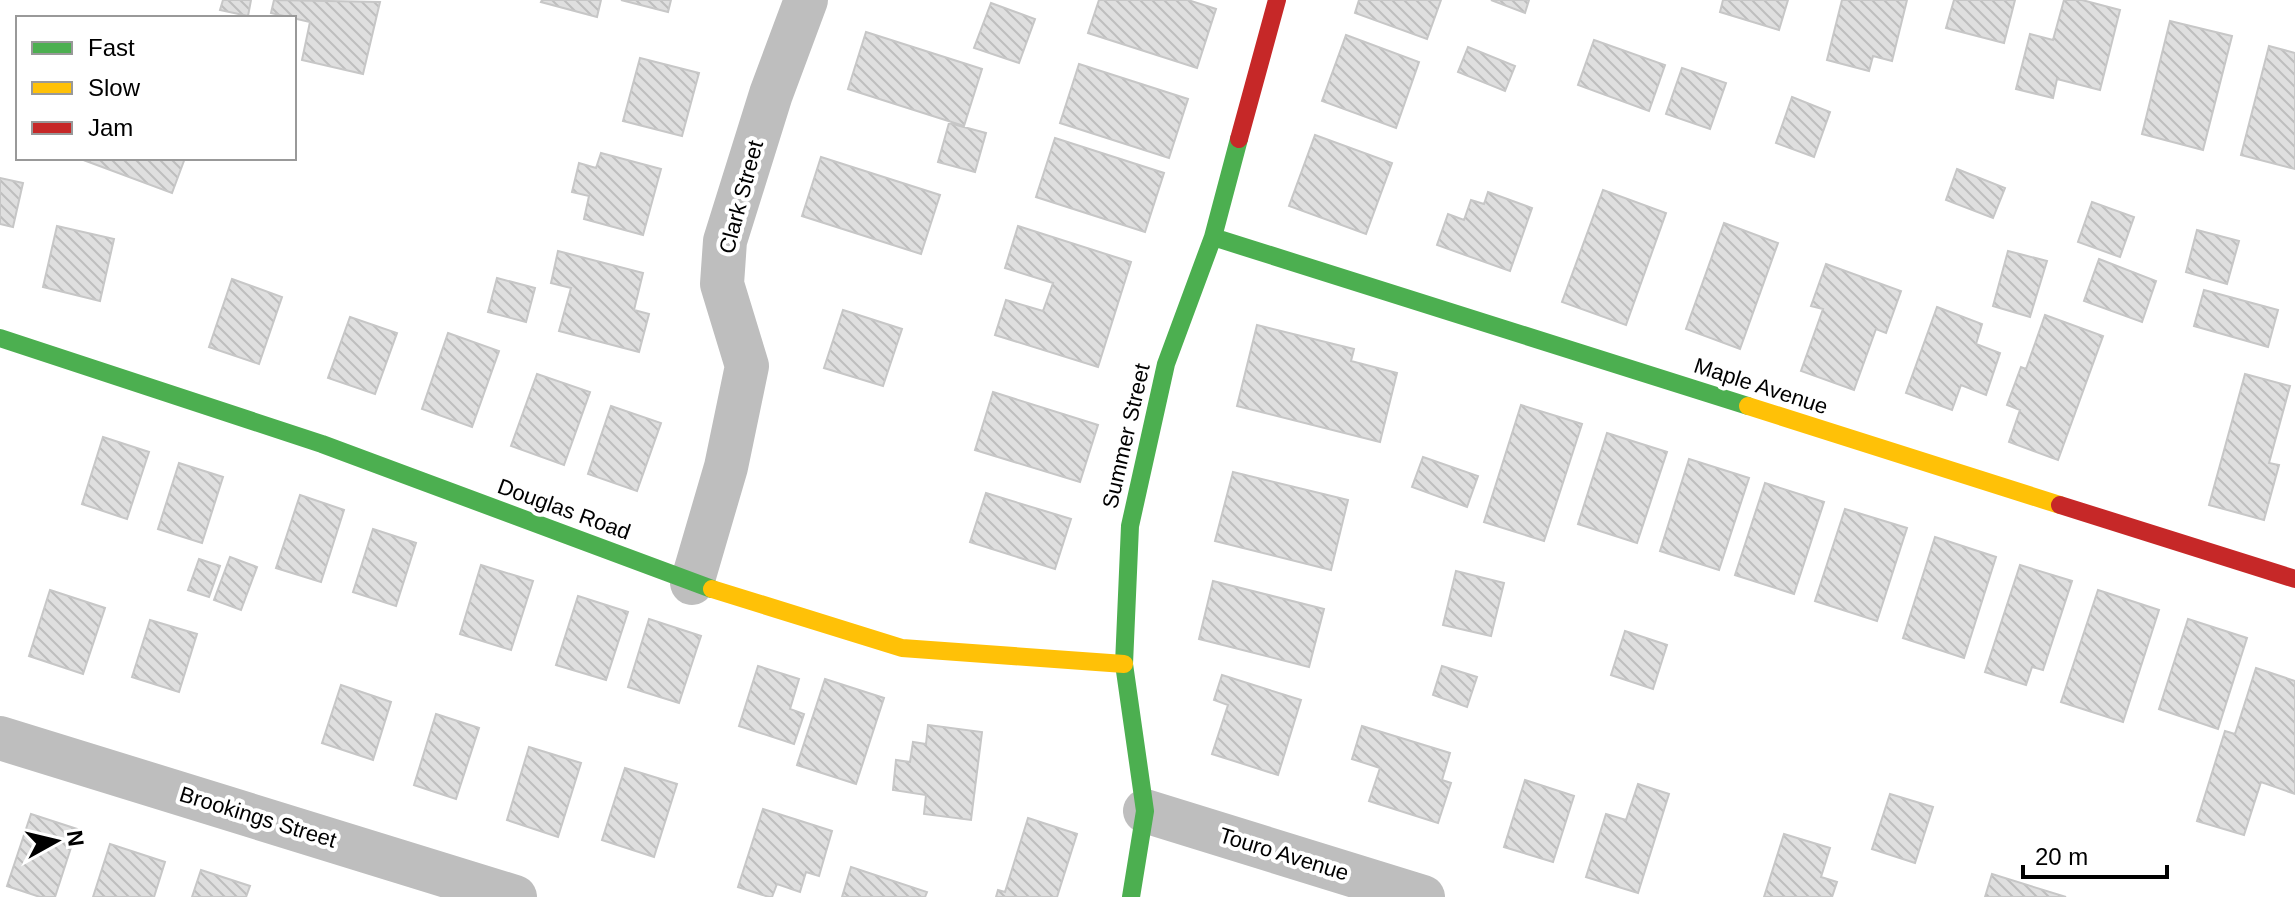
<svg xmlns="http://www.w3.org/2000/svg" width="2295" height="897" font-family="Arial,sans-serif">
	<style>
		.building { fill: url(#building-back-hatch); stroke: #c7c7c7; stroke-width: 2 }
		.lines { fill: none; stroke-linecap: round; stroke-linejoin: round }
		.street { stroke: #bebebe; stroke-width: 44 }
		.fast { stroke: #4caf50; stroke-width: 18 }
		.slow { stroke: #ffc107; stroke-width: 18 }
		.jam { stroke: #c62828; stroke-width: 18 }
		.labels { text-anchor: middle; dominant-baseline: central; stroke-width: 8; stroke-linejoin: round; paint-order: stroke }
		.street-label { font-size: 22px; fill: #000; stroke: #fff }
	</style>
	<defs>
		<pattern id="building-back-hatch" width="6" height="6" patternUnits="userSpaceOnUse" patternTransform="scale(2)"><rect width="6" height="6" fill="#dfdfdf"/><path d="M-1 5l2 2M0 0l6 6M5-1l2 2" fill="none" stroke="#bebebe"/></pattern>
	</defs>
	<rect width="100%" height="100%" fill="#fff"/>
	<path class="building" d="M223,0h28l-3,16 -28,-6z
		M274,0l106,2 -17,72 -61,-14 8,-38 -39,-9z
		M542,0h59l-4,17 -56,-15z
		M621,0h50l-3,12z
		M1099,0h89l28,9 -19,59 -109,-35z
		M1359,0h82l-14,39 -72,-26z
		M1491,0h38l-4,13z
		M1723,0h65l-9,30 -59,-18z
		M1842,0h65l-15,61 -19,-5 -4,15 -42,-11z
		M1954,0h61l-11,43 -58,-15z
		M2064,0h18l38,10 -20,80 -43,-11 -4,19 -37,-9 14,-55 23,6z
		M991,3l44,16 -16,44 -45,-15z
		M2170,21l62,15 -29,114 -61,-16z
		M866,32l116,37 -18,57 -116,-37z
		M1346,35l73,27 -23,66 -74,-27z
		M1594,40l71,25 -16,46 -71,-26z
		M2269,46l26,7v116l-54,-14z
		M1468,47l47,19 -10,25 -47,-19z
		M640,58l59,15 -17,63 -59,-15z
		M1079,64l109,35 -19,59 -109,-35z
		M1682,68l44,15 -16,46 -44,-15z
		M1792,97l38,15 -16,45 -38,-14z
		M949,123l37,10 -11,39 -37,-10z
		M1315,135l77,28 -26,71 -77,-28z
		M1055,138l109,35 -19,59 -109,-35z
		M601,153l60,16 -18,66 -59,-16 5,-23 -17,-4 7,-29 17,5z
		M821,157l119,38 -19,59 -119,-38z
		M78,158h107l-13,35z
		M1957,169l48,19 -12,30 -47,-18z
		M0,178l23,5 -10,44 -13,-3z
		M1603,190l63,23 -40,112 -64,-23z
		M1488,192l44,16 -22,63 -73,-26 11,-31 16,6 7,-20 13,4z
		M2092,202l42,15 -14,40 -42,-15z
		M1724,223l54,20 -38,106 -54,-20z
		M57,226l57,13 -14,62 -57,-14z
		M1018,226l113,36 -33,105 -103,-32 11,-35 37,11 10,-28 -48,-15z
		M2197,230l42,11 -12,43 -41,-12z
		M558,251l85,22 -9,37 15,4 -10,38 -80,-21 12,-43 -20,-5z
		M2008,251l39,10 -17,56 -37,-11z
		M2099,259l57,22 -14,41 -58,-21z
		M1826,264l75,27 -15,42 -10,-4 -22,61 -53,-19 22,-62 -12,-3z
		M497,278l38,10 -9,34 -38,-10z
		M232,279l50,18 -23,67 -50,-17z
		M2204,290l74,20 -10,37 -74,-21z
		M1937,307l45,17 -6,20 24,9 -14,42 -25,-10 -9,25 -46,-17z
		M843,310l59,19 -19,57 -59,-18z
		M2045,315l58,21 -45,124 -49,-18 11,-32 -13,-5 14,-38 5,2z
		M350,317l47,16 -22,61 -47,-16z
		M1257,325l97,24 -3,12 46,12 -17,69 -143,-36z
		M448,333l51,18 -27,76 -50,-18z
		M537,374l53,18 -26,73 -53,-19z
		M2245,374l45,12 -21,77 10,2 -15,55 -55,-15z
		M993,392l105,33 -18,57 -105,-32z
		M1521,405l61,19 -38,117 -60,-19z
		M611,406l50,17 -24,68 -49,-17z
		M1607,433l60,19 -30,91 -59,-19z
		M103,437l46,15 -22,67 -45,-15z
		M1423,457l55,19 -11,31 -55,-20z
		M1689,459l60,19 -30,92 -59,-19z
		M179,463l44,14 -21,66 -44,-14z
		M1233,472l115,28 -17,70 -116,-29z
		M1765,483l59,19 -30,92 -59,-19z
		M986,493l85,26 -16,50 -85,-27z
		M300,495l44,15 -23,72 -45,-14z
		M1845,509l62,19 -30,93 -62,-20z
		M373,529l43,14 -20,63 -43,-14z
		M1935,537l61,20 -32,101 -61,-20z
		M230,557l27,10 -16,43 -27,-10z
		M199,559l21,7 -11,31 -21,-7z
		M481,565l52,16 -22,69 -51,-16z
		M2020,565l52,16 -29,89 -11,-3 -6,18 -41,-13z
		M1456,571l48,12 -13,53 -48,-11z
		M1213,581l111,28 -15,58 -110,-28z
		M50,590l55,18 -22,66 -54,-18z
		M2098,590l61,20 -36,112 -62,-20z
		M578,596l50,16 -22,68 -50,-15z
		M649,619l52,17 -22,67 -51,-16z
		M2188,619l59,19 -29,91 -59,-20z
		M150,620l47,14 -18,58 -47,-15z
		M1625,631l42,14 -14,44 -42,-14z
		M758,666l41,13 -9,30 14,5 -10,30 -55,-18z
		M1442,666l35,11 -10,30 -34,-12z
		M2256,668l39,13v113l-34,-12 -17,53 -47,-14 28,-90 10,3z
		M1222,675l79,25 -23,75 -66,-21 16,-49 -14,-5z
		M825,679l59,19 -28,86 -59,-19z
		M341,685l50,17 -18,58 -51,-17z
		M436,714l43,14 -23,71 -42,-14z
		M928,725l54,7 -11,88 -47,-6 2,-19 -33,-5 3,-30 14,2 3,-20 13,2z
		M1362,726l88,27 -8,27 9,3 -13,40 -69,-22 11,-33 -28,-9z
		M529,747l52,16 -23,74 -51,-17z
		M625,768l52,16 -23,73 -52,-17z
		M1525,780l49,16 -21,66 -49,-15z
		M1638,784l31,10 -31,99 -52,-16 20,-63 20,6z
		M1890,794l43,13 -18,56 -43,-14z
		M763,809l69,22 -13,45 -13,-4 -6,20 -23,-8 -5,13h-3l-31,-10z
		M31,814l46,15 -22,68h-15l-33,-11z
		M1028,818l49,16 -20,63h-61l2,-7 7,2z
		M1784,834l46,14 -9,29 16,5 -5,15h-68z
		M110,844l55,18 -11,35h-61z
		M851,867l76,25 -2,5h-83z
		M201,870l49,16 -4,11h-54z
		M1992,874l74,23h-81z"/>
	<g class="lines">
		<path class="street" d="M692,583l34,-116 21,-101 -25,-82 3,-43 46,-147 35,-94
			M0,738l515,159
			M1145,811l278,86"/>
		<path class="fast" d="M1213,237l535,169
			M0,338l322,106 390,145
			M1131,897l14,-86 -21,-147 6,-138 36,-162 47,-127 26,-98"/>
		<path class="slow" d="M1748,406l312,99
			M712,589l190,59 222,16"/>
		<path class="jam" d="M1239,139l38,-139
			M2060,505l235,74"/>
	</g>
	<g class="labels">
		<g class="street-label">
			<text transform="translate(741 197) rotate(-75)">Clark Street</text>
			<text transform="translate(1761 386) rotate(18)">Maple Avenue</text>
			<text transform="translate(1126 436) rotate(-77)">Summer Street</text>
			<text transform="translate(564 509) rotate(20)">Douglas Road</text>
			<text transform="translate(258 817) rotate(17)">Brookings Street</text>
			<text transform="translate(1284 854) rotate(17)">Touro Avenue</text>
		</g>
	</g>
	<rect x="16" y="16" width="280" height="144" fill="#ffffff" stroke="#999999" stroke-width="2"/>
	<rect x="32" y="42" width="40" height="12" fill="#4caf50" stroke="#999999" stroke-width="2"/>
	<text x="88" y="56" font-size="24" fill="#000000">Fast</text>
	<rect x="32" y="82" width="40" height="12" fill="#ffc107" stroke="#999999" stroke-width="2"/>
	<text x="88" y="96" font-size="24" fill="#000000">Slow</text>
	<rect x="32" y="122" width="40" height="12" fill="#c62828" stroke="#999999" stroke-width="2"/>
	<text x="88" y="136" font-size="24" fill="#000000">Jam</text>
	<g transform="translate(56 841) rotate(82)" stroke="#ffffff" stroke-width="6" paint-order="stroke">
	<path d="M0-6L14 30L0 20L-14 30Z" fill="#000000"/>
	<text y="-12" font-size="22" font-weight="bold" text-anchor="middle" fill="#000000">N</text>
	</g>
	<path d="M2023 865v12h144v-12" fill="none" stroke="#000000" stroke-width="4"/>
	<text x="2035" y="865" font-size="24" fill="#000000" stroke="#ffffff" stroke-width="6" paint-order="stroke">20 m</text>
</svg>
